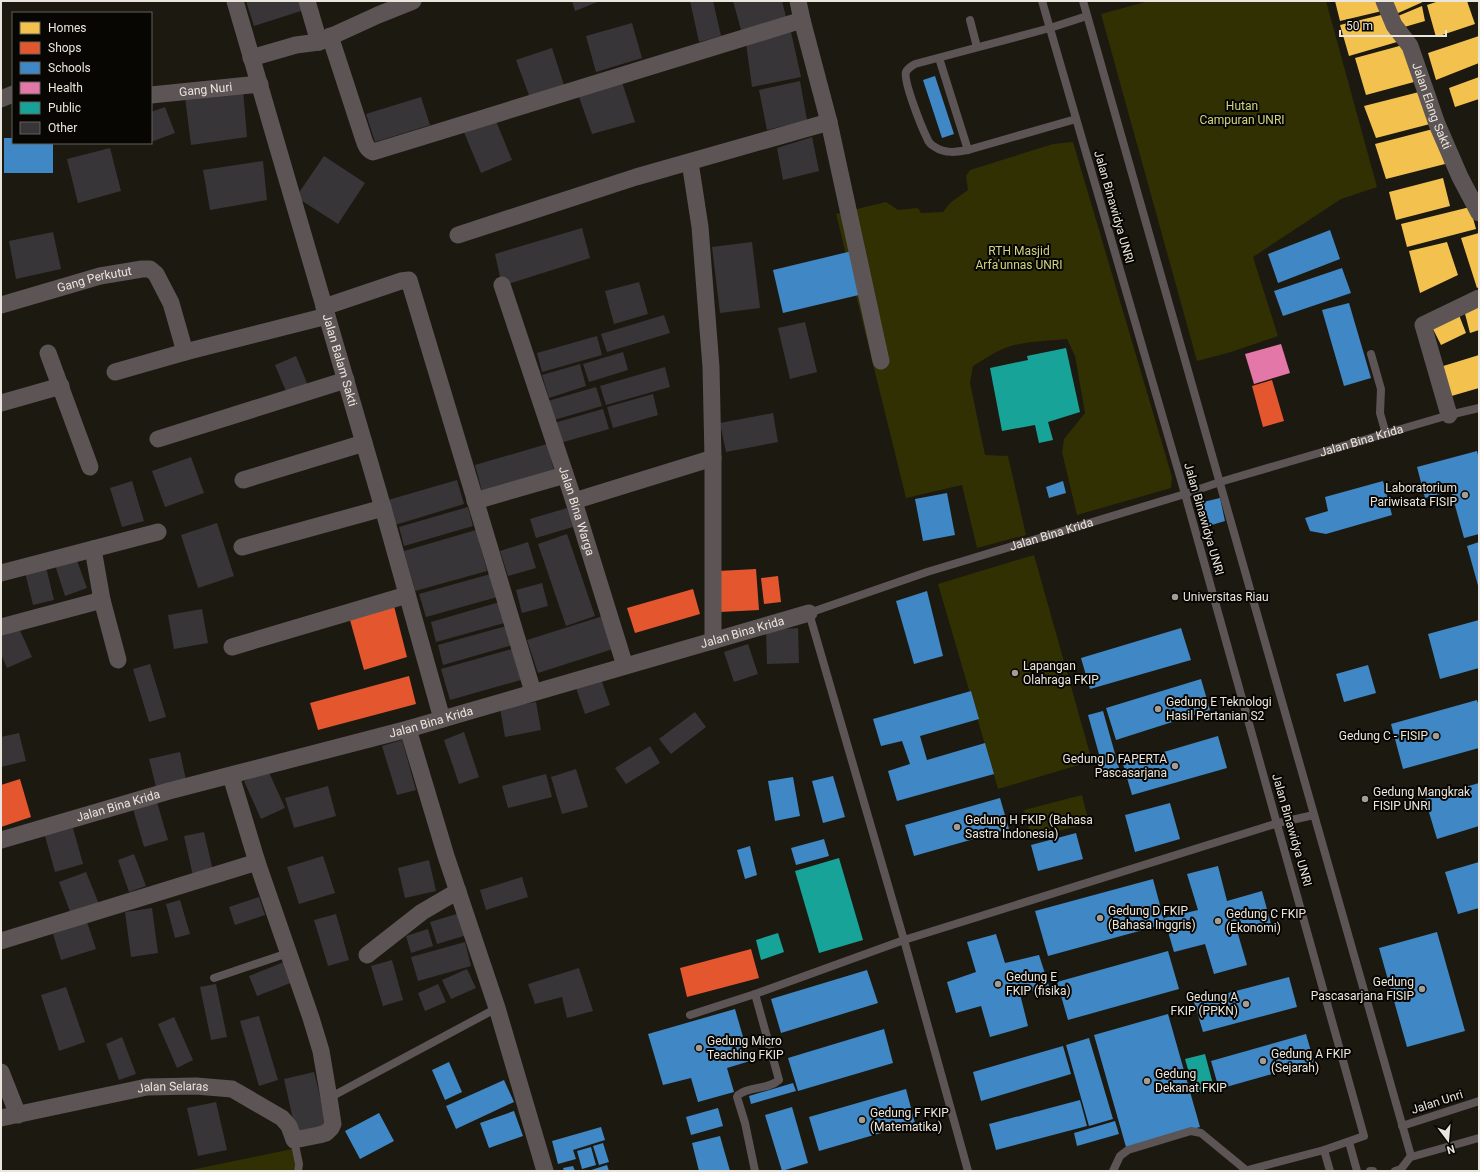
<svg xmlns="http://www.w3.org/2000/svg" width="1480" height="1172" font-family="Roboto,sans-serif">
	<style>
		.green { fill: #303002 }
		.homes { fill: #f2c14e }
		.shops { fill: #e4572e }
		.schools { fill: #3f88c5 }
		.health { fill: #e377a8 }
		.public { fill: #17a398 }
		.building { fill: #383539 }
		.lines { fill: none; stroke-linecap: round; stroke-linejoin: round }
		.lane { stroke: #5d5455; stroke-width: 8 }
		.street { stroke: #5d5455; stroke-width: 17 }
		.poi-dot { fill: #a29e96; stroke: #080603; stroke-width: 1.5 }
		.labels { text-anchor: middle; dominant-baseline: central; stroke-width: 4; stroke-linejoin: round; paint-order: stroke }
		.street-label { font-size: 12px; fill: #eae6dd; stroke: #080603 }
		.park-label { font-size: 12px; fill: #d0d584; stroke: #080603 }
		.poi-label { font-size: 12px; fill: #eae6dd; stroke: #080603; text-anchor: start }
	</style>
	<rect width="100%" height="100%" fill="#1c1911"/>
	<path class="green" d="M1149,1h177l51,186 -36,12 -88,58 25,79 -47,16 -34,9 -96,-347z
		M1073,142l99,335 -1,11 -94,27 -15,-63 2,-13 21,-26 -10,-57 -8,-17c-18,2 -38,2 -56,7 -14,4 -26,13 -38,20l-3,17 15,72 23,1 18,79 -49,13 -15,-63 -56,13 -70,-284 50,-12 12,8 20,-2 3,5 22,-1 7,-9 18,-13 -2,-14 4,-6 83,-26z
		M1034,555l58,206 -94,28 -60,-205z
		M1082,795l7,28 -58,15 -7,-28z
		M292,1149l3,15 -2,7h-107z"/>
	<path class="homes" d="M1335,1h44l3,10 -42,10z
		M1392,1h33l-29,13z
		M1439,1h28l8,23 -39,13 -9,-32z
		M1422,6l3,15 -24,7 -3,-12z
		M1385,14l12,28 -48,14 -9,-31z
		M1479,36v27l-43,17 -8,-27z
		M1403,45l11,37 -48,13 -11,-37z
		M1479,77v22l-24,8 -6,-19z
		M1419,92l11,32 -54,14 -12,-32z
		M1433,129l12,35 -59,15 -11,-35z
		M1443,178l7,28 -54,14 -7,-28z
		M1470,207l6,22 -69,18 -6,-23z
		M1479,233v54l-2,1 -16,-50z
		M1447,242l11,33 -38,18 -11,-42z
		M1479,304v26l-9,3 -6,-23z
		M1459,315l7,18 -25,12 -8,-16z
		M1479,355v33l-31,9 -8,-30z"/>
	<path class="shops" d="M1272,380l12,41 -21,6 -11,-41z
		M756,569l3,41 -39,2 -2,-41z
		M778,576l3,26 -17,2 -3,-26z
		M693,589l7,25 -65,19 -8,-25z
		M393,602l14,55 -43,13 -14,-50z
		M409,676l7,28 -98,26 -8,-27z
		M20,779l11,38 -30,10v-42z
		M751,949l8,29 -72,19 -7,-29z"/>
	<path class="schools" d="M935,76l19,58 -12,4 -19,-58z
		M4,138h9v5h40v30h-49z
		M1330,230l10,29 -62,24 -10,-29z
		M852,251l11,43 -80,19 -10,-43z
		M1342,268l9,25 -68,23 -9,-25z
		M1349,303l22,75 -27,8 -22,-76z
		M1477,451l2,8v75l-15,4 -13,-47 -26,7 -8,-31z
		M1063,481l3,12 -17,5 -3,-11z
		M1383,481l9,34 -66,19 -16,-3 -5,-13 23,-7 -3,-14z
		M947,493l8,42 -32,6 -8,-42z
		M1220,498l5,23 -20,6 -6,-24z
		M1479,542v47l-12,-43z
		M927,591l16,65 -29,8 -18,-63z
		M1479,620v48l-39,11 -12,-45z
		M1181,628l10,32 -101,29 -9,-31z
		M1368,665l8,28 -32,9 -8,-28z
		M1201,679l9,31 -94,30 -10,-32z
		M971,691l8,28 -59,17 7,24 58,-17 9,31 -97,27 -9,-30 22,-7 -8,-23 -21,5 -8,-27z
		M1477,700l2,6v42l-76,21 -12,-45z
		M1103,711l16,57 -15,4 -16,-57z
		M1218,736l9,32 -95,27 -9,-31z
		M833,776l12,41 -22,6 -11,-42z
		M793,777l7,39 -25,5 -7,-40z
		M1479,783v43l-42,13 -12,-40z
		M1000,798l9,31 -95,27 -9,-31z
		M1170,803l10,36 -45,13 -10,-37z
		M1076,833l7,26 -45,12 -7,-26z
		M824,839l5,17 -33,9 -5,-17z
		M750,846l7,29 -12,4 -8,-29z
		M1479,862v46l-21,6 -13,-42z
		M1218,866l9,35 35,-10 9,33 -33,10 9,31 -33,9 -9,-30 -31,8 -10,-34 34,-8 -11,-36z
		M1153,879l12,45 -117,32 -13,-45z
		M1437,932l28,99 -58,16 -28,-99z
		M996,934l9,29 34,-8 10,31 -29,8 8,32 -38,11 -9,-31 -25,7 -9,-31 29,-10 -9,-30z
		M1168,951l11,38 -111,31 -11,-38z
		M867,970l11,33 -97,30 -10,-34z
		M1289,977l8,30 -94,25 -9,-30z
		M735,1009l15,52 -23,7 7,24 -36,10 -7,-24 -28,7 -15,-51z
		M1168,1014l32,113 -74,20 -32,-112z
		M884,1029l9,34 -95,28 -10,-33z
		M1306,1034l8,28 -95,27 -8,-28z
		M1089,1038l24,81 -24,7 -23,-81z
		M1063,1046l8,28 -90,27 -8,-29z
		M449,1062l13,30 -17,8 -13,-30z
		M504,1080l10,22 -58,27 -10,-23z
		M793,1083l3,8 -45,13 -2,-8z
		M906,1089l9,34 -96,28 -10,-34z
		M1080,1100l7,26 -91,24 -7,-26z
		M792,1107l16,56 -26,8 -17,-56z
		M718,1108l5,18 -32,9 -5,-18z
		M514,1111l9,25 -34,12 -9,-25z
		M379,1113l15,28 -34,18 -15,-28z
		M1115,1121l4,13 -42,12 -3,-13z
		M601,1127l4,13 -32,10 3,9 -18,5 -6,-23z
		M720,1136l10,35h-31l-7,-28z
		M603,1143l6,19 -10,3 -6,-19z
		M591,1147l5,18 -14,4 -5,-18z
		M607,1165l2,6h-21z
		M573,1166l2,5h-11l-1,-3z"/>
	<path class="health" d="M1281,344l9,29 -36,11 -9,-30z"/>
	<path class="public" d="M1066,348l14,64 -32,10 5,18 -14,3 -4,-18 -33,6 -12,-63 38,-8 -1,-4z
		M839,858l24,82 -44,13 -24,-82z
		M778,933l6,19 -23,8 -5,-20z
		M1205,1054l9,34 -19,6 -10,-35z"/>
	<path class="building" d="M246,1h55l3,9 -50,16z
		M572,1h28l-25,10z
		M690,1h23l8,35 -22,6z
		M733,1h49l4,16 -45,13z
		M632,23l10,35 -46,14 -10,-36z
		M791,32l10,45 -49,10 -6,-44z
		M552,48l12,37 -34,13 -14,-38z
		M800,81l7,39 -40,10 -8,-40z
		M622,82l13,40 -43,12 -13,-37z
		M243,90l4,47 -56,8 -6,-48z
		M421,97l9,28 -55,17 -9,-28z
		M165,107l10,26 -24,9v-30z
		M496,121l16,39 -31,13 -18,-43z
		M812,137l7,34 -36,9 -6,-32z
		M110,148l11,43 -43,12 -11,-44z
		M324,156l41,27 -27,41 -42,-27z
		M263,161l4,39 -57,10 -7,-40z
		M582,228l8,30 -88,28 -7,-32z
		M53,232l8,37 -45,10 -7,-38z
		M752,242l8,66 -40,5 -8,-66z
		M639,282l9,32 -34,10 -9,-33z
		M664,315l6,18 -63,19 -6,-18z
		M805,322l12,50 -27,7 -12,-51z
		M597,336l5,19 -60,17 -5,-19z
		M623,352l5,18 -39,12 -6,-18z
		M296,356l13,32 -21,8 -13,-31z
		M580,364l6,22 -37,12 -7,-23z
		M665,367l5,20 -64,18 -6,-19z
		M596,387l6,19 -48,14 -6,-19z
		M653,394l5,21 -45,13 -6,-21z
		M603,409l6,20 -49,14 -6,-20z
		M773,413l5,29 -52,10 -6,-29z
		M547,444l8,30 -72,21 -8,-30z
		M191,457l13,36 -39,14 -13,-36z
		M457,480l7,24 -69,21 -7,-25z
		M132,481l12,40 -22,6 -12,-39z
		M468,507l5,19 -69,20 -5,-19z
		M567,508l6,19 -37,11 -6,-19z
		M217,523l17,53 -36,12 -17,-53z
		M476,530l11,41 -72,20 -11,-40z
		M567,534l28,82 -29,10 -28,-82z
		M528,542l8,26 -28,8 -8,-25z
		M76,558l11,30 -22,8 -10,-31z
		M45,563l9,37 -21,5 -9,-37z
		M494,573l7,23 -75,21 -7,-23z
		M542,583l6,23 -26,7 -6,-23z
		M503,601l5,21 -72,20 -5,-20z
		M202,609l6,34 -34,6 -6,-34z
		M603,616l10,33 -75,24 -11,-33z
		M510,625l6,19 -73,21 -5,-20z
		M18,626l14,31 -25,11 -6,-14v-21z
		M798,628l1,35 -32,1 -1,-34z
		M748,644l10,30 -24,8 -10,-30z
		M512,649l9,31 -71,20 -9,-31z
		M150,664l16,53 -17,5 -16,-53z
		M601,679l9,26 -25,9 -9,-26z
		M536,702l5,28 -36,7 -5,-29z
		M695,712l11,15 -35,27 -12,-15z
		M464,732l15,45 -20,7 -15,-44z
		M19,733l7,28 -25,6v-30z
		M402,740l14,50 -19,5 -15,-49z
		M650,746l10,17 -34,21 -11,-16z
		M180,752l6,28 -30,7 -7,-28z
		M576,769l12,38 -26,7 -11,-37z
		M268,770l17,38 -24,11 -17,-38z
		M546,774l6,23 -44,11 -6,-22z
		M328,786l8,30 -42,12 -9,-30z
		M157,802l11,38 -24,7 -11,-38z
		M73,828l10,36 -28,8 -10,-36z
		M204,832l9,39 -20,5 -9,-40z
		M134,854l12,32 -17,6 -11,-32z
		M323,856l12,37 -36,11 -12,-37z
		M429,860l7,31 -31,7 -7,-30z
		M86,872l13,32 -28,10 -12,-32z
		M522,877l6,20 -42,13 -6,-20z
		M259,897l6,18 -30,10 -6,-18z
		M180,900l10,34 -15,4 -9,-34z
		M152,908l6,45 -27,4 -6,-45z
		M460,913l7,22 -30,9 -7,-22z
		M336,914l13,46 -21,6 -14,-46z
		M87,922l9,27 -35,11 -8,-26z
		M428,929l5,17 -22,7 -5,-17z
		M465,942l6,24 -53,15 -7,-24z
		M392,960l11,40 -20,6 -12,-40z
		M284,962l9,20 -36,14 -8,-20z
		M579,968l14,43 -26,7 -5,-21 -27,7 -7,-20z
		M467,969l9,19 -25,11 -9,-19z
		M216,984l11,53 -16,3 -11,-53z
		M438,984l8,18 -21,9 -7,-18z
		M66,987l19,55 -26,9 -18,-56z
		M259,1016l19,64 -19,6 -19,-65z
		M174,1017l19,43 -16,8 -19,-44z
		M122,1037l14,37 -17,6 -13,-36z
		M314,1072l13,53 -31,8 -12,-54z
		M216,1102l11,48 -29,6 -11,-48z"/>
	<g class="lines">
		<g class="lane">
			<path d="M1042,1l143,493 179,642 -40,14 -80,21"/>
			<path d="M1083,1l328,1155 -10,13 -6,2"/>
			<path d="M970,20l7,27"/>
			<path d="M939,58l29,92"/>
			<path d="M1076,119l-108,31c-11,2 -23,4 -33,-3 -4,-2 -7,-6 -8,-9 -5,-10 -24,-57 -21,-66 2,-4 6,-6 9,-8l135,-36 37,-12"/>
			<path d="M1371,354l10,35 -1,24 6,21"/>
			<path d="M214,978l74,-25"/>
			<path d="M690,1015l65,-21 149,-54 374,-117 36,-8"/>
			<path d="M329,1098l168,-90"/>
			<path d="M1402,1126l77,-25"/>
			<path d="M294,1140l5,24 -1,7"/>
			<path d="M1349,1142l8,29"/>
			<path d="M1324,1150l6,21"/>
			<path d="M1411,1157l68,-19"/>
			<path d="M755,1171l-10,-48 -8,-26 1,-2c11,-9 30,-5 41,-15l-24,-86"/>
			<path id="s1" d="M968,1171l-64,-231 -95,-327 118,-41 258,-78 35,-12 229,-67 30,-7"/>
			<path d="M1113,1171l7,-15 8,-6 63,-19 10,2 45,37"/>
			<path d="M1370,1171h3"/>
		</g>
		<g class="street">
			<path id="s2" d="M235,1l148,507 59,211"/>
			<path d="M307,1l12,41"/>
			<path d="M798,1l4,19"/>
			<path id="s3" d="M1384,1l10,24 16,21 27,78 23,53 19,36"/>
			<path d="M330,36l33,101c2,6 3,12 10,15l429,-132 27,102 52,239"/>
			<path d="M251,58l45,-13 23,-3 59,-27 35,-14"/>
			<path id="s4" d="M151,95l109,-11"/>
			<path d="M1,99l12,-5"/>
			<path d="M690,162l10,65 11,140 2,91v183"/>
			<path d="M458,235l178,-58 193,-55"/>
			<path id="s5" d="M502,285l69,207 54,174"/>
			<path id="s6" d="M1,305l99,-29 42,-7h8l6,5 15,29 14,49 142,-36"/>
			<path d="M324,307l77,-26 8,-1 124,412"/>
			<path d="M48,353l42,114"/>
			<path d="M115,372l70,-20"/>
			<path d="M1,403l60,-17"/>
			<path d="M1449,415l-26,-90 56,-27"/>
			<path d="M158,439l188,-59"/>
			<path d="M243,480l121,-37"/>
			<path d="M475,501l90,-26"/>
			<path d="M574,501l139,-43"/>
			<path d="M242,547l141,-39"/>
			<path d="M93,549l9,51 16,60"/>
			<path d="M1,573l157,-41"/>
			<path d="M1,627l101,-27"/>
			<path d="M232,647l175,-52"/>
			<path d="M408,729l38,127 51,152 48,163"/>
			<path id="s7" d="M1,840l168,-49 239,-62 401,-116"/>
			<path d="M1,941l256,-79"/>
			<path d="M367,955l55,-43 36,-21"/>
			<path d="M1,1072l17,43"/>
			<path id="s8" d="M1,1118l146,-31 49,-1 36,3 50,29 7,8 5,14 25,-5 7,-2 5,-5 2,-4 -4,-26 -8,-47 -10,-33 -54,-156 -26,-86"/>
		</g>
	</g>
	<g class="poi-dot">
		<circle cx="1465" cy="495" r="4"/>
		<circle cx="1175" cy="597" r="4"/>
		<circle cx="1015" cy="673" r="4"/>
		<circle cx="1158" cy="709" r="4"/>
		<circle cx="1436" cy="736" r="4"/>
		<circle cx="1175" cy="766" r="4"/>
		<circle cx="1365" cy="799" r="4"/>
		<circle cx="957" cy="827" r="4"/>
		<circle cx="1100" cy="918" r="4"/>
		<circle cx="1218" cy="921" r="4"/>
		<circle cx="998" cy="984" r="4"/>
		<circle cx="1422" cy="989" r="4"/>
		<circle cx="1246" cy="1004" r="4"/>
		<circle cx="699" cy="1048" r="4"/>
		<circle cx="1263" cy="1061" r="4"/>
		<circle cx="1147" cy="1081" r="4"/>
		<circle cx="862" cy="1120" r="4"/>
	</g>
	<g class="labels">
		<g class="street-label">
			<text stroke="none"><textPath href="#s4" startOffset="55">Gang Nuri</textPath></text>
			<text stroke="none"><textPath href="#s3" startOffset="116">Jalan Elang Sakti</textPath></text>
			<text transform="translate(1114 207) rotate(74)">Jalan Binawidya UNRI</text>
			<text stroke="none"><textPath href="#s6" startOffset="97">Gang Perkutut</textPath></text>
			<text stroke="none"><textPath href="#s2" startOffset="374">Jalan Balam Sakti</textPath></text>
			<text stroke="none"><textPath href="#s1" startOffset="1159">Jalan Bina Krida</textPath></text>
			<text stroke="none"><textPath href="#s5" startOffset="238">Jalan Bina Warga</textPath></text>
			<text transform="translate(1204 519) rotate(74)">Jalan Binawidya UNRI</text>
			<text stroke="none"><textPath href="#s1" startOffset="835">Jalan Bina Krida</textPath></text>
			<text stroke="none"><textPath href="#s7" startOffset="770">Jalan Bina Krida</textPath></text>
			<text stroke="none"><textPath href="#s7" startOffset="446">Jalan Bina Krida</textPath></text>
			<text stroke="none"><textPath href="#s7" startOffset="122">Jalan Bina Krida</textPath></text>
			<text transform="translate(1292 830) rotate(74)">Jalan Binawidya UNRI</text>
			<text stroke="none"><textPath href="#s8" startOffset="175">Jalan Selaras</textPath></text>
			<text transform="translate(1437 1102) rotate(-18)">Jalan Unri</text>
		</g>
		<g class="park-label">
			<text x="1242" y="106">Hutan<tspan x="1242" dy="14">Campuran UNRI</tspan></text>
			<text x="1019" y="251">RTH Masjid<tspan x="1019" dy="14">Arfa'unnas UNRI</tspan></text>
		</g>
		<g class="poi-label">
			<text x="1457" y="488" text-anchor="end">Laboratorium<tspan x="1457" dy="14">Pariwisata FISIP</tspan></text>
			<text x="1183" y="597">Universitas Riau</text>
			<text x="1023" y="666">Lapangan<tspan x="1023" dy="14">Olahraga FKIP</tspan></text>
			<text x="1166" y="702">Gedung E Teknologi<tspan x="1166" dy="14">Hasil Pertanian S2</tspan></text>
			<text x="1428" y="736" text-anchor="end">Gedung C - FISIP</text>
			<text x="1167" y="759" text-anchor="end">Gedung D FAPERTA<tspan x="1167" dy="14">Pascasarjana</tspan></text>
			<text x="1373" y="792">Gedung Mangkrak<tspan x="1373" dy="14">FISIP UNRI</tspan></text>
			<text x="965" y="820">Gedung H FKIP (Bahasa<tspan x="965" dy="14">Sastra Indonesia)</tspan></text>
			<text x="1108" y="911">Gedung D FKIP<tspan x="1108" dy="14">(Bahasa Inggris)</tspan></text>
			<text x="1226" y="914">Gedung C FKIP<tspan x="1226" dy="14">(Ekonomi)</tspan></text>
			<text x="1006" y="977">Gedung E<tspan x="1006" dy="14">FKIP (fisika)</tspan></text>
			<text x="1414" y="982" text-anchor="end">Gedung<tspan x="1414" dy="14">Pascasarjana FISIP</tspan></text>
			<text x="1238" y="997" text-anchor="end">Gedung A<tspan x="1238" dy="14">FKIP (PPKN)</tspan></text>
			<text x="707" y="1041">Gedung Micro<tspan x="707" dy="14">Teaching FKIP</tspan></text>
			<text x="1271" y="1054">Gedung A FKIP<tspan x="1271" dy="14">(Sejarah)</tspan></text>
			<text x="1155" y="1074">Gedung<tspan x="1155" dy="14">Dekanat FKIP</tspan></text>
			<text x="870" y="1113">Gedung F FKIP<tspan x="870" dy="14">(Matematika)</tspan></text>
		</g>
	</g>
	<rect width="1480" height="1172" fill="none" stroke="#eae6dd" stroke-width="4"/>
	<rect x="12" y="12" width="140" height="132" fill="#080603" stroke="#62605a"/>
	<rect x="20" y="22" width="20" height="12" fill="#f2c14e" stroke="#62605a"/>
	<text x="48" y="32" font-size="12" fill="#eae6dd">Homes</text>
	<rect x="20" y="42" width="20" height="12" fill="#e4572e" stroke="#62605a"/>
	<text x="48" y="52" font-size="12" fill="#eae6dd">Shops</text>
	<rect x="20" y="62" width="20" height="12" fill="#3f88c5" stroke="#62605a"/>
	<text x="48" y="72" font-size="12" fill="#eae6dd">Schools</text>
	<rect x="20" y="82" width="20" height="12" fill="#e377a8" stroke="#62605a"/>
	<text x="48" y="92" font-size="12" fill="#eae6dd">Health</text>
	<rect x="20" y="102" width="20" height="12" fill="#17a398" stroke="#62605a"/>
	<text x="48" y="112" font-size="12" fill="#eae6dd">Public</text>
	<rect x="20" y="122" width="20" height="12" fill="#383539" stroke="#62605a"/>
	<text x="48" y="132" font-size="12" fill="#eae6dd">Other</text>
	<g transform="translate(1448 1140) rotate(164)" stroke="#080603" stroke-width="3" paint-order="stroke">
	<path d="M0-3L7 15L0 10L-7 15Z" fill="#eae6dd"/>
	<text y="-6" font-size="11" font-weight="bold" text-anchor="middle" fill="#eae6dd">N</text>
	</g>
	<path d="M1340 30v6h106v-6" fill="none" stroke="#eae6dd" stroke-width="2"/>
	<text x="1346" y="30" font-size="12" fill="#eae6dd" stroke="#080603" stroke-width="3" paint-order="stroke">50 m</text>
</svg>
